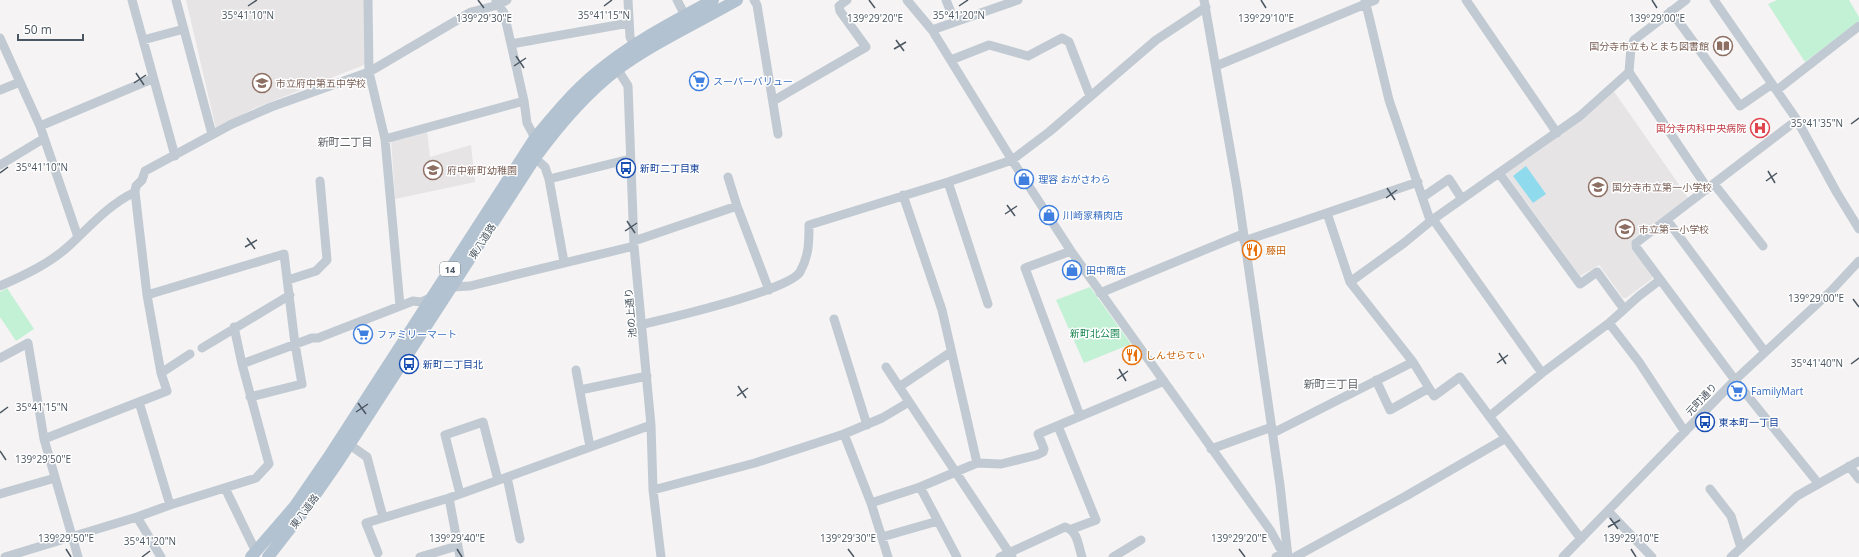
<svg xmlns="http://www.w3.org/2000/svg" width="1859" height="557" font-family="'Open Sans','Noto Sans JP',sans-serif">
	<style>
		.education { fill: #e6e4e5 }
		.green { fill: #c3f1d5 }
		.water { fill: #90daee }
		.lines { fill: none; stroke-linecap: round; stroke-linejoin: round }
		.minor { stroke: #c1cad2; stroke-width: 9 }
		.major { stroke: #b3c2d1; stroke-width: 12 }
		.ticks { fill: none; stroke: #4a5661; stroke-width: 1.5 }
		.labels { text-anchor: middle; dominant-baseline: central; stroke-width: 3; stroke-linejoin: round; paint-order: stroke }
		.shield { fill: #fff; stroke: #808990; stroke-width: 1 }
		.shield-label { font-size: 9px; font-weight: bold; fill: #4a5661 }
		.education-label { font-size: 10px; fill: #785e54; stroke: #fff; text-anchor: start }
		.shop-label { font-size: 10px; fill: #366cbe; stroke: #fff; text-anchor: start }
		.health-label { font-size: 10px; fill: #be3a42; stroke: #fff; text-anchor: end }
		.transit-label { font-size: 10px; fill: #164399; stroke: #fff; text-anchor: start }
		.street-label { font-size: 10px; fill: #4a5661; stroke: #fff }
		.food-label { font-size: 10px; fill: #c56008; stroke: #fff; text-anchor: start }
		.park-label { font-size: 10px; fill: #17864f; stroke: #fff }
		.neighbourhood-label { font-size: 11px; fill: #5f6368; stroke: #fff }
		.ticks-label { font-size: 10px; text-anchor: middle; fill: #4a5661; stroke: #fff; stroke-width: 3; stroke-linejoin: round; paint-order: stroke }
	</style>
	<rect width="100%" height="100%" fill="#f5f3f3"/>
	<path class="education" d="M186,0h180l3,63 -114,45 -39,21z
		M1613,90l76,109 -35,27 -4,-1 -17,14 -2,9 21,27v4l-26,19h-3l-24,-33 -19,11 -74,-102 -1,-3z
		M427,130l3,27 41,-12 4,37 -80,17 -4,-61z"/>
	<path class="green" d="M1777,0h72l10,17v4l-54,41 -37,-58z
		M1090,287l41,57 -47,19 -28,-63z
		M7,288l27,41 -18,12 -16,-24v-25z"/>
	<path class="water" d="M1526,166l20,28 -13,9 -20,-27z"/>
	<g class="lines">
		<path class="minor" d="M132,0l43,156
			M176,0l36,134
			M368,0l1,72 16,67 15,167
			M628,0l2,37 4,8
			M677,0l11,21
			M754,0l3,5 21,129
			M907,0l25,30 80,130 59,91 199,279 10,18 8,9
			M946,0l9,22
			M1204,0l33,188 43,297 8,72
			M1365,0l24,100 40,117 6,5 107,151
			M1466,0l91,133
			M1714,0l83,120 40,73 22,36
			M496,1l8,12 20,88 3,22 8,15
			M1671,11l69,95 32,-22
			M932,30l86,-30
			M0,38l40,88 38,111
			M143,40l41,-11
			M511,44l118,-21
			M951,60l38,-15 39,11 34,-18 7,4 21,54
			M1216,66l159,-66
			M618,70l10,16 6,160 17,179 2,65 8,67
			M1629,72l79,117
			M0,90l20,-8
			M1777,90l82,-64
			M773,101l93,-54 -26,-36 -1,-5 8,-6
			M1797,120l-161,123v4l99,133 83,103
			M40,126l112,-47
			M385,139l139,-38
			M535,158l10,9 4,12 15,83
			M0,165l43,-26
			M1499,173l81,111 17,-12 27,37
			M728,177l9,29 32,84
			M549,179l81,-20
			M948,182l40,122
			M1714,184l49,62
			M903,195l39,115 35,153
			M1423,197l26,-18 13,20
			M1327,213l23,69 63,80 21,34 26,-19 121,162
			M1667,220l98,132
			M634,241l103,-35
			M1244,241l174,-59
			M1071,251l-46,17 55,148
			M288,280l28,-9 11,-11 -7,-79
			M1350,282l54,-39 28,-23 148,-104 49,-44 2,-25 3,-7 52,-40
			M0,286c25,-11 51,-23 71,-42 20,-19 39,-40 64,-52
			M447,289l6,-2 17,-1 164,-40
			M1100,293l143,-59
			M147,295l137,-41 11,90 7,40 -52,13
			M834,319l33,106
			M1609,323l30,39 46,70
			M641,325c27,-7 147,-34 159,-53 9,-16 9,-30 9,-47l139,-43 64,-22 37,-28 107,-92 50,-33
			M234,327l8,37
			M202,348l88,-53
			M0,358l28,-15 16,96 34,118
			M886,367l126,190
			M576,370l14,77
			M161,373l29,-19
			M1376,380l14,30 39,-22
			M899,387l52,-35
			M580,390l67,-14
			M139,402l31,103
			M1490,416l52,-43 67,-50 30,-27 21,-16
			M1058,426l38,94 -24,9
			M1273,433l140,-71
			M844,434l38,-16 27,-16
			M44,439l123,-48 -6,-18 -14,-78 -12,-103 1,-6 6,-6 3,-9 87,-47 39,-17 98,-35 102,-60 27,-7 9,-5
			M350,445l17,12 16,60
			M1211,449l61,-22
			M1849,466l10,13
			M507,477l13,62
			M920,487l37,70
			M225,488l31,64
			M1710,489l21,27 10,32
			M653,490l102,-27 89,-29 27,69 17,54
			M0,494l55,-16
			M460,494l-15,-59 38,-13 15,58
			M449,498l11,59
			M871,503l49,-16 57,-24 24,1 36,-9 6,-3 1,-3 -6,-15 126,-53
			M1608,511l44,46
			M137,517l24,40
			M882,537l56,-16
			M378,553l-12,-30 83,-25 202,-73
			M5,557l132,-40 33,-12 86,-27 13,-14 -27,-100 70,-26h6l95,-37 8,1 11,-5
			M420,557l37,-11
			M1000,557l65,-30c13,4 13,18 17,30
			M1113,557l28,-17
			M1276,557l5,-2 9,2
			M1295,557l111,-61 100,-58
			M1563,557l172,-177 96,-89 28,-30
			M1731,557l66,-61 62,-35"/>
		<path class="major" d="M251,557l44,-51 33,-48 207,-320c19,-23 38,-46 61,-65 35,-30 77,-51 117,-73
			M268,557l38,-49 32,-46 197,-304c24,-33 50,-64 83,-89 37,-27 79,-46 119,-69"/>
	</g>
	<path class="ticks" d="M478,0l6,8M869,0l6,8M1261,0l5,8M1652,0l5,8M248,6l9,-6M604,6l8,-6M959,6l9,-6M896,40l8,11M894,49l12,-7M516,56l8,12M514,66l12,-8M136,73l8,12M134,83l12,-8M1851,124l8,-6M1768,171l7,12M0,173l8,-6M1766,181l11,-8M1387,188l8,12M1386,198l11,-8M1007,205l8,11M1005,214l12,-8M627,221l8,12M625,231l12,-8M247,238l8,11M245,247l12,-7M1853,299l6,8M1499,353l7,11M1497,363l11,-8M1851,364l8,-6M1119,369l7,12M1117,379l11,-8M738,386l8,12M737,396l11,-8M358,403l8,11M356,412l12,-8M0,413l8,-6M0,451l6,9M1610,518l8,11M1608,527l12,-7M66,549l5,8M457,549l5,8M848,549l6,8M1239,549l6,8M1631,549l5,8M142,557l8,-6"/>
	<defs>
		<symbol id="library-ring" viewBox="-11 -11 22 22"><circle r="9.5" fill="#fff" stroke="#8d6e63" stroke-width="1.5"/><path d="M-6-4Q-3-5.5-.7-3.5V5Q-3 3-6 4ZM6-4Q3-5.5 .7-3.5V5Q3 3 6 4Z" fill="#8d6e63"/></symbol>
		<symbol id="supermarket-ring" viewBox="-11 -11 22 22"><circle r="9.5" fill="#fff" stroke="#3f7fe0" stroke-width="1.5"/><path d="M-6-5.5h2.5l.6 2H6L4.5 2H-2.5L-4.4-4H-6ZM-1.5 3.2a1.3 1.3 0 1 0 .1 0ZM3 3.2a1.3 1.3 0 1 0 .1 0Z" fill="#3f7fe0"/></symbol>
		<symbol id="school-ring" viewBox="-11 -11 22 22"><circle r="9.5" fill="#fff" stroke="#8d6e63" stroke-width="1.5"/><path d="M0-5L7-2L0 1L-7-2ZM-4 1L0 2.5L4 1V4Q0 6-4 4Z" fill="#8d6e63"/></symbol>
		<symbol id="hospital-ring" viewBox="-11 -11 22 22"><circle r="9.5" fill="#fff" stroke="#e0444e" stroke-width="1.5"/><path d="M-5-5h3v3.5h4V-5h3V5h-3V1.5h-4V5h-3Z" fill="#e0444e"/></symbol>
		<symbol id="bus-ring" viewBox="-11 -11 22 22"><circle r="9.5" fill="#fff" stroke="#1a4fb4" stroke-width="1.5"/><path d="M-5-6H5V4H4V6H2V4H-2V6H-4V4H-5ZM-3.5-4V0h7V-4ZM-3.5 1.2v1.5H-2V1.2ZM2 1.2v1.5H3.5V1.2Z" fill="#1a4fb4"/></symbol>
		<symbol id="shop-ring" viewBox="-11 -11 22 22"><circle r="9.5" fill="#fff" stroke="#3f7fe0" stroke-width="1.5"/><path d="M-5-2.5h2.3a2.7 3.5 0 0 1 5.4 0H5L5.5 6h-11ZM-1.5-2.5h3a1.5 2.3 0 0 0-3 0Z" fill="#3f7fe0"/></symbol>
		<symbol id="restaurant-ring" viewBox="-11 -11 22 22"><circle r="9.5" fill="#fff" stroke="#e8710a" stroke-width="1.5"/><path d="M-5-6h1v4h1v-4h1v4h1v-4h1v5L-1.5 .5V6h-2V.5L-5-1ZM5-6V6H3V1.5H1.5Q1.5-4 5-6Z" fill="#e8710a"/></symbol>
	</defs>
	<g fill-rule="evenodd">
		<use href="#library-ring" x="1712" y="35" width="22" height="22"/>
		<use href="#supermarket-ring" x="688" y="70" width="22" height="22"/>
		<use href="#school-ring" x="251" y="72" width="22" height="22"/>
		<use href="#hospital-ring" x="1749" y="117" width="22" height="22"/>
		<use href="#bus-ring" x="615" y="157" width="22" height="22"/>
		<use href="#school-ring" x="422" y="159" width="22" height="22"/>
		<use href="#shop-ring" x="1013" y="168" width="22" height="22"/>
		<use href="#school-ring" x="1587" y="176" width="22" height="22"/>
		<use href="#shop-ring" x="1038" y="204" width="22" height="22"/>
		<use href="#school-ring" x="1614" y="218" width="22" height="22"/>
		<use href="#restaurant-ring" x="1241" y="239" width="22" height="22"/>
		<use href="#shop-ring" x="1061" y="259" width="22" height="22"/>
		<use href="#supermarket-ring" x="352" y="323" width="22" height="22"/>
		<use href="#restaurant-ring" x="1121" y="344" width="22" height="22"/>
		<use href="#bus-ring" x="398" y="353" width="22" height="22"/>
		<use href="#supermarket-ring" x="1726" y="380" width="22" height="22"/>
		<use href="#bus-ring" x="1694" y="411" width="22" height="22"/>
	</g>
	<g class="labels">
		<rect class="shield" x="440" y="262" width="20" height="14" rx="3"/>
		<g class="shield-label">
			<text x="450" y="269">14</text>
		</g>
		<g class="education-label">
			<text x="1709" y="46" text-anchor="end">国分寺市立もとまち図書館</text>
			<text x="276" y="83">市立府中第五中学校</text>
			<text x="447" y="170">府中新町幼稚園</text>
			<text x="1612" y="187">国分寺市立第一小学校</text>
			<text x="1639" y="229">市立第一小学校</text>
		</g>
		<g class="shop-label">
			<text x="713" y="81">スーパーバリュー</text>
			<text x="1038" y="179">理容 おがさわら</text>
			<text x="1063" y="215">川崎家精肉店</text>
			<text x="1086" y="270">田中商店</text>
			<text x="377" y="334">ファミリーマート</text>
			<text x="1751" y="391">FamilyMart</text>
		</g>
		<g class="health-label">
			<text x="1746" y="128">国分寺内科中央病院</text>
		</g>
		<g class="transit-label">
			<text x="640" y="168">新町二丁目東</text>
			<text x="423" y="364">新町二丁目北</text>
			<text x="1719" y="422">東本町一丁目</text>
		</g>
		<g class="street-label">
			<text transform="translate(482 241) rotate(-57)">東八道路</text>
			<text transform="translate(630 313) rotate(-95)">池の上通り</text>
			<text transform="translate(1701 399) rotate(-47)">元町通り</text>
			<text transform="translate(304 511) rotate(-53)">東八道路</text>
		</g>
		<g class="food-label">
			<text x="1266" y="250">藤田</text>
			<text x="1146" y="355">しんせらてぃ</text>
		</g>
		<g class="park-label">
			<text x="1095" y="333">新町北公園</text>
		</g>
		<g class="neighbourhood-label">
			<text x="345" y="141">新町二丁目</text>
			<text x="1331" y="383">新町三丁目</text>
		</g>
	</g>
	<g class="ticks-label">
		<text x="248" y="19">35°41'10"N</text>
		<text x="604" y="19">35°41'15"N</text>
		<text x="959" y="19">35°41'20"N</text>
		<text x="484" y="22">139°29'30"E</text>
		<text x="875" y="22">139°29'20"E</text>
		<text x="1266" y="22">139°29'10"E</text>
		<text x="1657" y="22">139°29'00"E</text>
		<text x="1817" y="127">35°41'35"N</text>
		<text x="42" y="171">35°41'10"N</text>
		<text x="1816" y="302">139°29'00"E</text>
		<text x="1817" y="367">35°41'40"N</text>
		<text x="42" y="411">35°41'15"N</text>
		<text x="43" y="463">139°29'50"E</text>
		<text x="66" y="542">139°29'50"E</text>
		<text x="457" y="542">139°29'40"E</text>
		<text x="848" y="542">139°29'30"E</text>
		<text x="1239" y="542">139°29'20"E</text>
		<text x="1631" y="542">139°29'10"E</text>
		<text x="150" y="545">35°41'20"N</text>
	</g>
	<path d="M18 34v6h65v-6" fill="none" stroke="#4a5661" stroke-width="2"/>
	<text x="24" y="34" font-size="12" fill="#4a5661" stroke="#ffffff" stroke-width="3" paint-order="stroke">50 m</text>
</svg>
